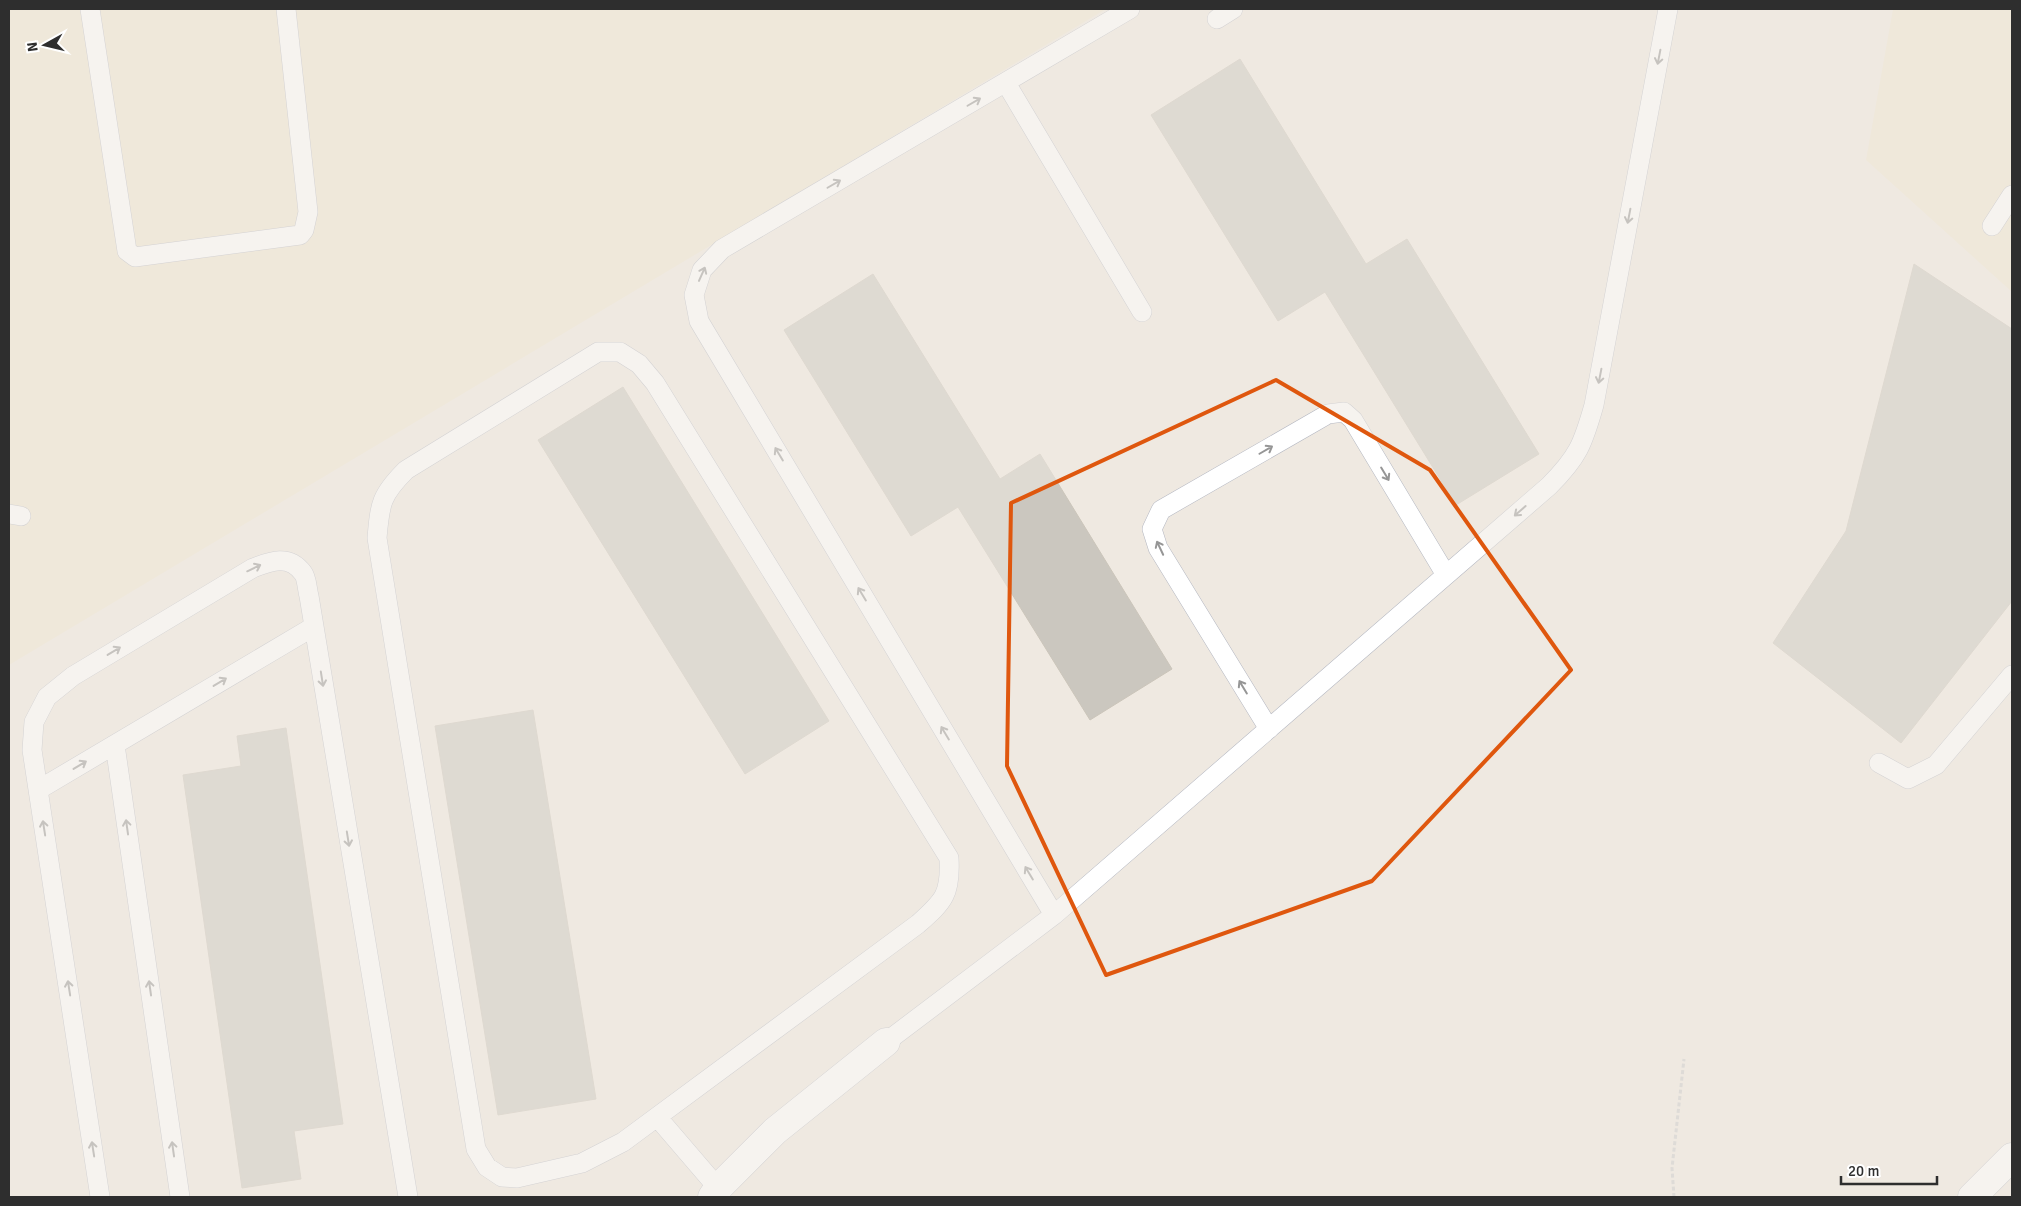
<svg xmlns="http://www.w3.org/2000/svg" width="2021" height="1206" font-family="Signika,sans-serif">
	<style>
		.education { fill: #f0e6d1 }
		.building { fill: #cbc7bf; stroke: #cbc5ba }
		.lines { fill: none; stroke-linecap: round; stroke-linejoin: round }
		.lane-casing { stroke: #b4b7c1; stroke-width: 20 }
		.street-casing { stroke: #b4b7c1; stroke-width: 29 }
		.path { stroke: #c9c9c9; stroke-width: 3; stroke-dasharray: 4 2.5; stroke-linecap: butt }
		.lane { stroke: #fff; stroke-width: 19 }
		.street { stroke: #fff; stroke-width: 28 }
		.oneway { stroke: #969696 }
		.marked { fill: none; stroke: #df570e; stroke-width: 4; stroke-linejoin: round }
	</style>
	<rect width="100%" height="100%" fill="#efe9e1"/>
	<path class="education" d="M9,9h1097l-1097,656z
		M1893,9h119v283l-146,-132z"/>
	<path class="building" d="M1240,59l126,205 41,-25 132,215 -83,51 -131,-213 -47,29 -127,-206z
		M1914,264l98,65v272l-111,142 -128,-100 73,-112z
		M873,274l127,205 40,-25 132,215 -82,51 -132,-213 -47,29 -127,-206z
		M623,387l206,334 -84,53 -207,-334z
		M533,710l63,389 -98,16 -63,-389z
		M286,728l57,396 -49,7 7,48 -59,9 -59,-413 58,-9 -4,-30z"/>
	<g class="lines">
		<defs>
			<path id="lane" d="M90,9l37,242 8,6 165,-22 4,-5 4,-18 -22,-203
				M1217,19l16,-10
				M1006,83l136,229
				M1992,226l20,-31
				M598,352h22l19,12 16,19 294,475c2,36 -5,43 -31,66l-295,218 -41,21 -65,15 -15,-1 -15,-10 -11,-18 -99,-611c3,-35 4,-43 29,-68z
				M9,514l12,2
				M1269,729l-111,-181 -6,-19 9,-19 167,-96 16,-2 9,8 93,155
				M115,745l65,452
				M1879,763l29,16 28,-14 76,-90
				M38,790l275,-163
				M1054,915l-355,-594 -5,-26 8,-25 20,-21 408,-240
				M886,1042l168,-127 495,-429c29,-29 34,-42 45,-81l74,-396
				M658,1118l60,70
				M100,1197l-68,-447 2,-28 13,-25 26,-21 180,-108c18,-7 36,-14 50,5 4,5 4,16 6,23l99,601"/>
			<path id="street" d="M712,1197l6,-9 57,-57 111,-89
				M1972,1197l40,-40"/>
		</defs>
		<use href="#lane" class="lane-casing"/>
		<use href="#street" class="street-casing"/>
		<path class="path" d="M1674,1197l-2,-29 12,-109"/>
		<use href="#lane" class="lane"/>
		<use href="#street" class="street"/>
	</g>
	<defs><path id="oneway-shaft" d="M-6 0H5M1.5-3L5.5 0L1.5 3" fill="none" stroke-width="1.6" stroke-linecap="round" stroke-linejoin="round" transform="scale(1.25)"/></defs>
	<g class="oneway">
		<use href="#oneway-shaft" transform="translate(1659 57) rotate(101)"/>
		<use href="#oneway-shaft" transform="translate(974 102) rotate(-30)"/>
		<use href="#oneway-shaft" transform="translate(834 184) rotate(-30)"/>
		<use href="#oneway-shaft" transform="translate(1629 216) rotate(101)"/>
		<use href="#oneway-shaft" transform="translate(702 274) rotate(-66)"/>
		<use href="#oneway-shaft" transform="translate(1600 376) rotate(101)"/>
		<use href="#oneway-shaft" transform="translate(1266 450) rotate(-30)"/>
		<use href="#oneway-shaft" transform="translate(779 454) rotate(-121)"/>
		<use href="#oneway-shaft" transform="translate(1385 474) rotate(59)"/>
		<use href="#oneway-shaft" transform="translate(1520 511) rotate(139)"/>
		<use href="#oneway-shaft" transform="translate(1160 548) rotate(-115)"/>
		<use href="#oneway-shaft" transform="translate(254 568) rotate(-26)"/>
		<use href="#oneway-shaft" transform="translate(862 594) rotate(-121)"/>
		<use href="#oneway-shaft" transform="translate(114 651) rotate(-31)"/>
		<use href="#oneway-shaft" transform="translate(322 679) rotate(81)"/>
		<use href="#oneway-shaft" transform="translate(220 682) rotate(-31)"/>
		<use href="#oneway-shaft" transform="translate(1243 687) rotate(-121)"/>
		<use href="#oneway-shaft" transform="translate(945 733) rotate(-121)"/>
		<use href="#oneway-shaft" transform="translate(80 765) rotate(-31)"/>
		<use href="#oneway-shaft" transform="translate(127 827) rotate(-98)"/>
		<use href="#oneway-shaft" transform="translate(44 828) rotate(-99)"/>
		<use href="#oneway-shaft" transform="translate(348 839) rotate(81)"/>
		<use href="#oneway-shaft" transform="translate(1029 873) rotate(-121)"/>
		<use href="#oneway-shaft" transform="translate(69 988) rotate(-99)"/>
		<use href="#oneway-shaft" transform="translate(150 988) rotate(-98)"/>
		<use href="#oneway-shaft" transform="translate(93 1149) rotate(-99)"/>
		<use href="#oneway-shaft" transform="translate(173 1149) rotate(-98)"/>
	</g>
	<path d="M0 0H2021V1206H0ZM1276,380l154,90 141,200 -199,211 -266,94 -99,-209 4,-263z" fill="#efe9e1" fill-opacity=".55" fill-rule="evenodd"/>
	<path class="marked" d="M1276,380l154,90 141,200 -199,211 -266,94 -99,-209 4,-263z"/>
	<rect width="2021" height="1206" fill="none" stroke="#2e2e2e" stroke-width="20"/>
	<g transform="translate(45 45) rotate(262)" stroke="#ffffff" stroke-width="4" paint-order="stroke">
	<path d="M0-4L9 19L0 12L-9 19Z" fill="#2e2e2e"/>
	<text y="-8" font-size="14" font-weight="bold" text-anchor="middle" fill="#2e2e2e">N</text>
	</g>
	<path d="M1841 1176v8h96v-8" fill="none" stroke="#2e2e2e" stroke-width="2.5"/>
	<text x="1848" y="1176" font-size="15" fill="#2e2e2e" stroke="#ffffff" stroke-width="4" paint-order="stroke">20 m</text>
</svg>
